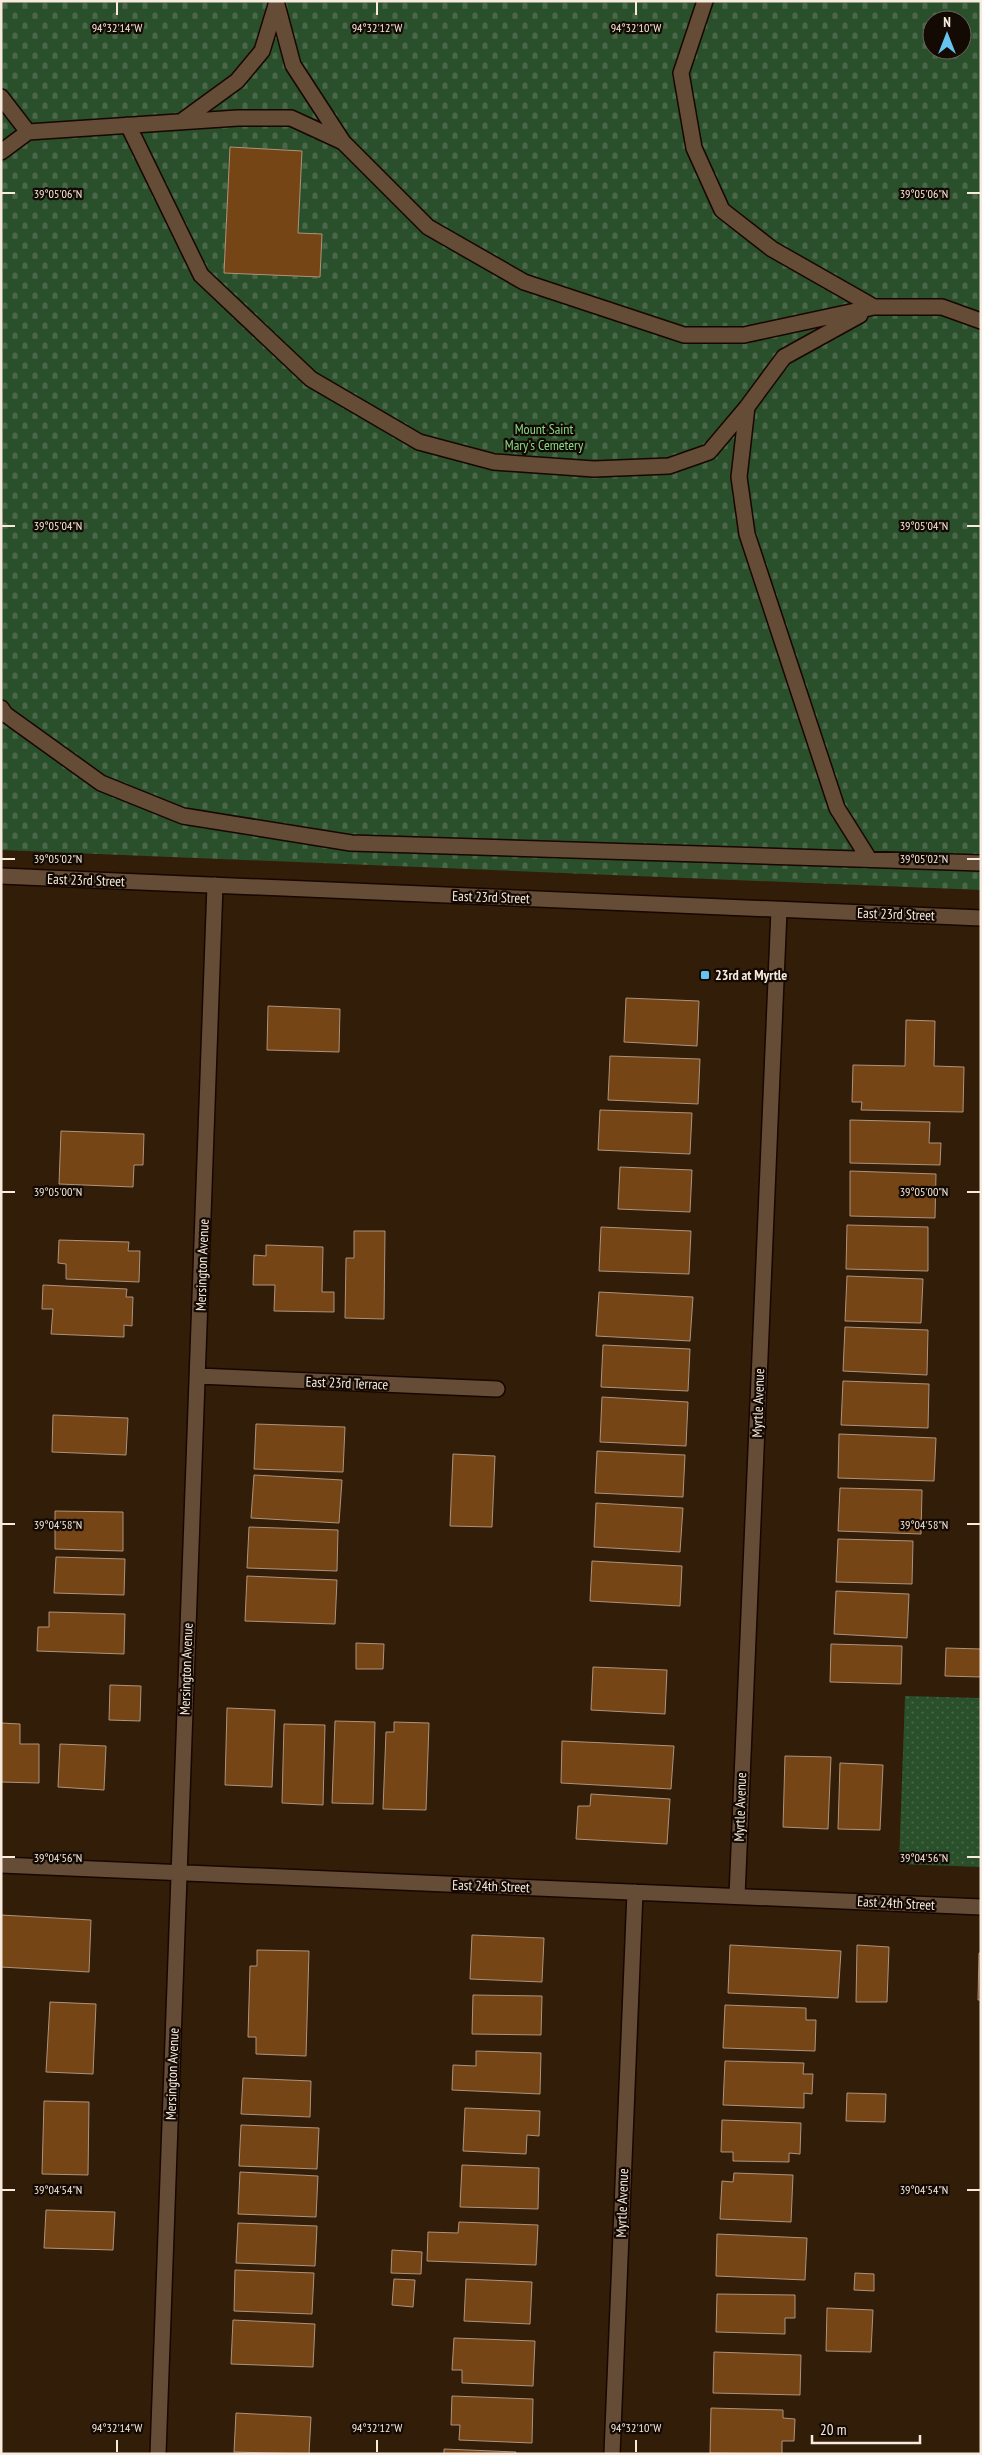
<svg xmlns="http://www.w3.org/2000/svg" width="982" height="2455" font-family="'PT Sans Narrow',sans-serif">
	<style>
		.cemetery { fill: url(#cemetery-stones); fill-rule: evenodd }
		.garden { fill: url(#garden-dots) }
		.building { fill: #754516; stroke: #ae927c }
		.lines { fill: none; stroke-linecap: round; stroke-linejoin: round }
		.lane-casing { stroke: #190600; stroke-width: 18 }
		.street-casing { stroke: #190600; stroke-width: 18 }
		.secondary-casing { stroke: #190600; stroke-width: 18 }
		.lane { stroke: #644c37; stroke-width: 15 }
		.street { stroke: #644c37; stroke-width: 15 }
		.secondary { stroke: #644c37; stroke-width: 15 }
		.ticks { fill: none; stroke: #f8eadd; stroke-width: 2 }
		.poi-dot { fill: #67c4f0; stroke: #130a03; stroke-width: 2 }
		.labels { text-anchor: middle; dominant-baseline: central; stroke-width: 4.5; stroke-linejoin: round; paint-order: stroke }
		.park-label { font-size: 14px; fill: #84d885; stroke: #130a03 }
		.street-label { font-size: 14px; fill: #f8eadd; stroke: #130a03 }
		.poi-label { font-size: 14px; font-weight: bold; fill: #f8eadd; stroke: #130a03; text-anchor: start }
		.ticks-label { font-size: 12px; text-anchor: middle; fill: #f8eadd; stroke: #130a03; stroke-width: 4.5; stroke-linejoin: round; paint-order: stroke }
	</style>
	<defs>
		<pattern id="cemetery-stones" width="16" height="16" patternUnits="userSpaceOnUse" patternTransform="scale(1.25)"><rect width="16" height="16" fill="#2a4f2b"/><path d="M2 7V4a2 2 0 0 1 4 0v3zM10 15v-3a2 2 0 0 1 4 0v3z" fill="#4a6849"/></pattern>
		<pattern id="garden-dots" width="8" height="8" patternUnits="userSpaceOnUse" patternTransform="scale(1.25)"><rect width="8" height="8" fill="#2a4f2b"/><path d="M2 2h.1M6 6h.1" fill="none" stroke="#4a6849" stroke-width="1.8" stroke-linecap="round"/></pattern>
	</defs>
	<rect width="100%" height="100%" fill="#321d08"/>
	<path class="cemetery" d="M1,1h980v889l-980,-40zM932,20h30v30h-30z"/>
	<path class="garden" d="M905,1696l76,2v169l-82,-3z"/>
	<path class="building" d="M230,147l72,4 -4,82 24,1 -2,43 -96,-4z
		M626,998l73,3 -2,45 -73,-4z
		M268,1006l72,3 -1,43 -72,-2z
		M906,1020l29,1 -1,45 30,1 -1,45 -102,-2 1,-8h-10l1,-37 52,1z
		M610,1056l90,3 -2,45 -90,-4z
		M600,1110l92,3 -2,41 -92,-4z
		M850,1120l80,2 -1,21h12l-1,22 -90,-2z
		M61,1131l83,3 -1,31h-9l-1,22 -74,-3z
		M620,1167l72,3 -2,42 -72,-3z
		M850,1171l86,3 -1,44 -85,-2z
		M847,1225l81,2v44l-82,-2z
		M601,1227l90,4 -2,43 -90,-3z
		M354,1231h31l-1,88 -39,-1 1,-60h8z
		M59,1240l70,2 -1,9h12l-1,31 -73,-3v-15l-8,-1z
		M266,1245l57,2 -1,45h12v20l-60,-1 1,-26h-22l1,-30 12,1z
		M847,1276l76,3 -2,44 -76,-2z
		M43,1285l84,4 -1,8h7l-1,29 -8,-1v12l-73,-3 2,-25h-11z
		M599,1292l94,5 -3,44 -94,-5z
		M845,1327l83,3 -1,45 -84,-4z
		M603,1345l87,4 -2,42 -87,-4z
		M843,1381l86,3 -1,44 -87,-3z
		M602,1397l86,5 -2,44 -86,-4z
		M53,1415l75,3 -2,37 -74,-3z
		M256,1424l89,3 -2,45 -89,-3z
		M839,1434l97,4 -2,43 -96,-3z
		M597,1451l88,4 -2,42 -88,-4z
		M453,1454l42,2 -3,71 -42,-1z
		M254,1475l88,5 -3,43 -88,-5z
		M840,1488l82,2 -1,44 -83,-3z
		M596,1503l87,5 -3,44 -86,-5z
		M55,1511l68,1v39l-68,-2z
		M249,1527l89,3 -1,41 -90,-3z
		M838,1539l75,2 -1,43 -76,-2z
		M56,1557l69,2 -1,36 -70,-2z
		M592,1561l90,5 -2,40 -90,-5z
		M247,1576l90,4 -2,44 -90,-3z
		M836,1591l73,3 -2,44 -73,-4z
		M49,1612l76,2 -1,40 -87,-3 1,-24h11z
		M356,1643l28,1 -1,25h-27z
		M831,1644l71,2 -1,38 -71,-2z
		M946,1648l35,1v28l-36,-1z
		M593,1667l74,3 -2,44 -74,-4z
		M110,1685l31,1 -1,35 -31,-1z
		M227,1708l48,2 -3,77 -47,-2z
		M335,1721l40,1 -2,82 -41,-1z
		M394,1722l35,1 -3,87 -43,-1 3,-77h8z
		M1,1723l19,1v20h19v39l-38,-1z
		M284,1724l41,1 -2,80 -41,-2z
		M562,1741l112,5 -3,43 -110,-6z
		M60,1744l46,2 -2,44 -46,-3z
		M785,1756l46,1 -3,72 -45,-2z
		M840,1763l43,2 -3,65 -42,-1z
		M591,1794l79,5 -3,45 -91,-5 2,-33h12z
		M1,1915l90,5 -2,52 -88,-5z
		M472,1935l72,3 -2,44 -72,-3z
		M730,1945l111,6 -3,47 -110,-5z
		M857,1945l32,2 -2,55h-31z
		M257,1950l52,1 -3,105 -50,-2v-17h-8l2,-71h7z
		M979,1953h2v47h-3z
		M473,1995l69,1 -1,39 -69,-1z
		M50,2002l46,2 -3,70 -47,-2z
		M725,2005l81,3v12h10l-1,31 -92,-3z
		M476,2051l65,2 -1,41 -88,-4 1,-25 23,1z
		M725,2061l79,2 -1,11h10l-1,20 -8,-1v15l-81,-3z
		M243,2078l68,3 -1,36 -69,-3z
		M847,2093l39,1 -1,28 -39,-1z
		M44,2101l45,1 -1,73 -46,-1z
		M465,2108l75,3 -1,25 -12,-1 -1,19 -63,-3z
		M722,2120l79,3 -1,31 -11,-1v9l-56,-1v-9h-12z
		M241,2125l78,3 -2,41 -78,-3z
		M462,2165l77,3 -1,41 -78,-2z
		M240,2172l78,4 -2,41 -78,-3z
		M734,2173l59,2 -2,47 -71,-3 2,-38 11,1z
		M46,2210l69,2 -2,38 -69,-2z
		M459,2222l79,3 -2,40 -109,-4 1,-29 30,1z
		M238,2223l79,3 -2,40 -79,-3z
		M717,2234l90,4 -2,42 -89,-4z
		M392,2250l30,2 -1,22 -30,-1z
		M235,2270l79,3 -2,41 -78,-3z
		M855,2273l19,1v17l-20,-1z
		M394,2279l21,1 -2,27 -21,-2z
		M466,2279l66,3 -2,42 -66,-3z
		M717,2294l78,1v23h-10v16l-69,-2z
		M827,2308l46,2 -2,42 -45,-1z
		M233,2320l82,4 -2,43 -82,-3z
		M454,2338l81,3 -2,45 -71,-3v-13h-10z
		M714,2352l87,3 -1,40 -87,-2z
		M452,2396l81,3 -1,44 -73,-3 1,-15h-9z
		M711,2408l72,2v8l12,1 -1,22h-12v13l-72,-1z
		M236,2413l75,4 -2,37 -75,-2z
		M444,2449l72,3v2h-72z"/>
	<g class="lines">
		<defs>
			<path id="lane" d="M276,1l17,64 50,77
				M705,1l-24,72 13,75 28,62 50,39 102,58
				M1,97l27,35 210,-14h53l52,24 85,85 96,55 160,53h60l130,-28h68l39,14
				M182,121l55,-40 25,-30 14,-46
				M128,125l73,150 110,104 108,63 75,20 100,7 75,-3 40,-14 38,-45 37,-50 76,-42
				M1,152l27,-20
				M747,407l-8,70 8,57 90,274 32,51
				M1,708l4,6 96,69 82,33 168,27 630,20"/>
			<path id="street" d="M198,1376l299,13
				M1,1865l980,42
				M737,1896l42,-986
				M158,2454l57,-1569
				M612,2454l23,-562"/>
			<path id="secondary" d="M1,876l980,42"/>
		</defs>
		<use href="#lane" class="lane-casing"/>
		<use href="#street" class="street-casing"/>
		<use href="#secondary" class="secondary-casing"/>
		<use href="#lane" class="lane"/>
		<use href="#street" class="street"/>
		<use href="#secondary" class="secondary"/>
	</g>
	<path class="ticks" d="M117,2v13M377,2v13M636,2v13M2,193h13M967,193h13M2,526h13M967,526h13M2,859h13M967,859h13M2,1192h13M967,1192h13M2,1524h13M967,1524h13M2,1857h13M967,1857h13M2,2190h13M967,2190h13M117,2440v12M377,2440v12M636,2440v12"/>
	<rect class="poi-dot" x="700" y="970" width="10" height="10" rx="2.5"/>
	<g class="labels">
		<g class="park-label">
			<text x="544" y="429">Mount Saint<tspan x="544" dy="16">Mary's Cemetery</tspan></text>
		</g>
		<g class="street-label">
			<text transform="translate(86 880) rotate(2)">East 23rd Street</text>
			<text transform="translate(491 897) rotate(2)">East 23rd Street</text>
			<text transform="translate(896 914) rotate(2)">East 23rd Street</text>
			<text transform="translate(202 1265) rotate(-88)">Mersington Avenue</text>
			<text transform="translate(347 1383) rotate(2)">East 23rd Terrace</text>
			<text transform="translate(758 1403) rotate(-88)">Myrtle Avenue</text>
			<text transform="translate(186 1669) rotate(-88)">Mersington Avenue</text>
			<text transform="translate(740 1807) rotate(-88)">Myrtle Avenue</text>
			<text transform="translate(491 1886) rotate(2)">East 24th Street</text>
			<text transform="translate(896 1903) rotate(3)">East 24th Street</text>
			<text transform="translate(172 2074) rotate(-88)">Mersington Avenue</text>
			<text transform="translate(622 2203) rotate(-88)">Myrtle Avenue</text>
		</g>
		<g class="poi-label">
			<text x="715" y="975">23rd at Myrtle</text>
		</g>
	</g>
	<g class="ticks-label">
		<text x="117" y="32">94°32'14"W</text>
		<text x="377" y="32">94°32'12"W</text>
		<text x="636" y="32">94°32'10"W</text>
		<text x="58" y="198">39°05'06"N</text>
		<text x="924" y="198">39°05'06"N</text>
		<text x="58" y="530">39°05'04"N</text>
		<text x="924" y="530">39°05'04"N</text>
		<text x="58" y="863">39°05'02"N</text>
		<text x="924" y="863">39°05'02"N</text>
		<text x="58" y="1196">39°05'00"N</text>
		<text x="924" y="1196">39°05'00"N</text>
		<text x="58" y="1529">39°04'58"N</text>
		<text x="924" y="1529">39°04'58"N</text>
		<text x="58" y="1862">39°04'56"N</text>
		<text x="924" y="1862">39°04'56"N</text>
		<text x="58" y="2194">39°04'54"N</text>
		<text x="924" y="2194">39°04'54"N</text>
		<text x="117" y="2432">94°32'14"W</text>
		<text x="377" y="2432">94°32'12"W</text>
		<text x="636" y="2432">94°32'10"W</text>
	</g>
	<rect width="982" height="2455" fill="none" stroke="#f8eadd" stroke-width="5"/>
	<g transform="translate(947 35)"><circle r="24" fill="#130a03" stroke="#6f645a"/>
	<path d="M0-4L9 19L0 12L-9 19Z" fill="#67c4f0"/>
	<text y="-8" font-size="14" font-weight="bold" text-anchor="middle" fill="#f8eadd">N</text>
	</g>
	<path d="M812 2435v8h108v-8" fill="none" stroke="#f8eadd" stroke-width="2.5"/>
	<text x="820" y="2435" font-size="15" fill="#f8eadd" stroke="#130a03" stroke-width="4" paint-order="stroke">20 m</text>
</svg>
